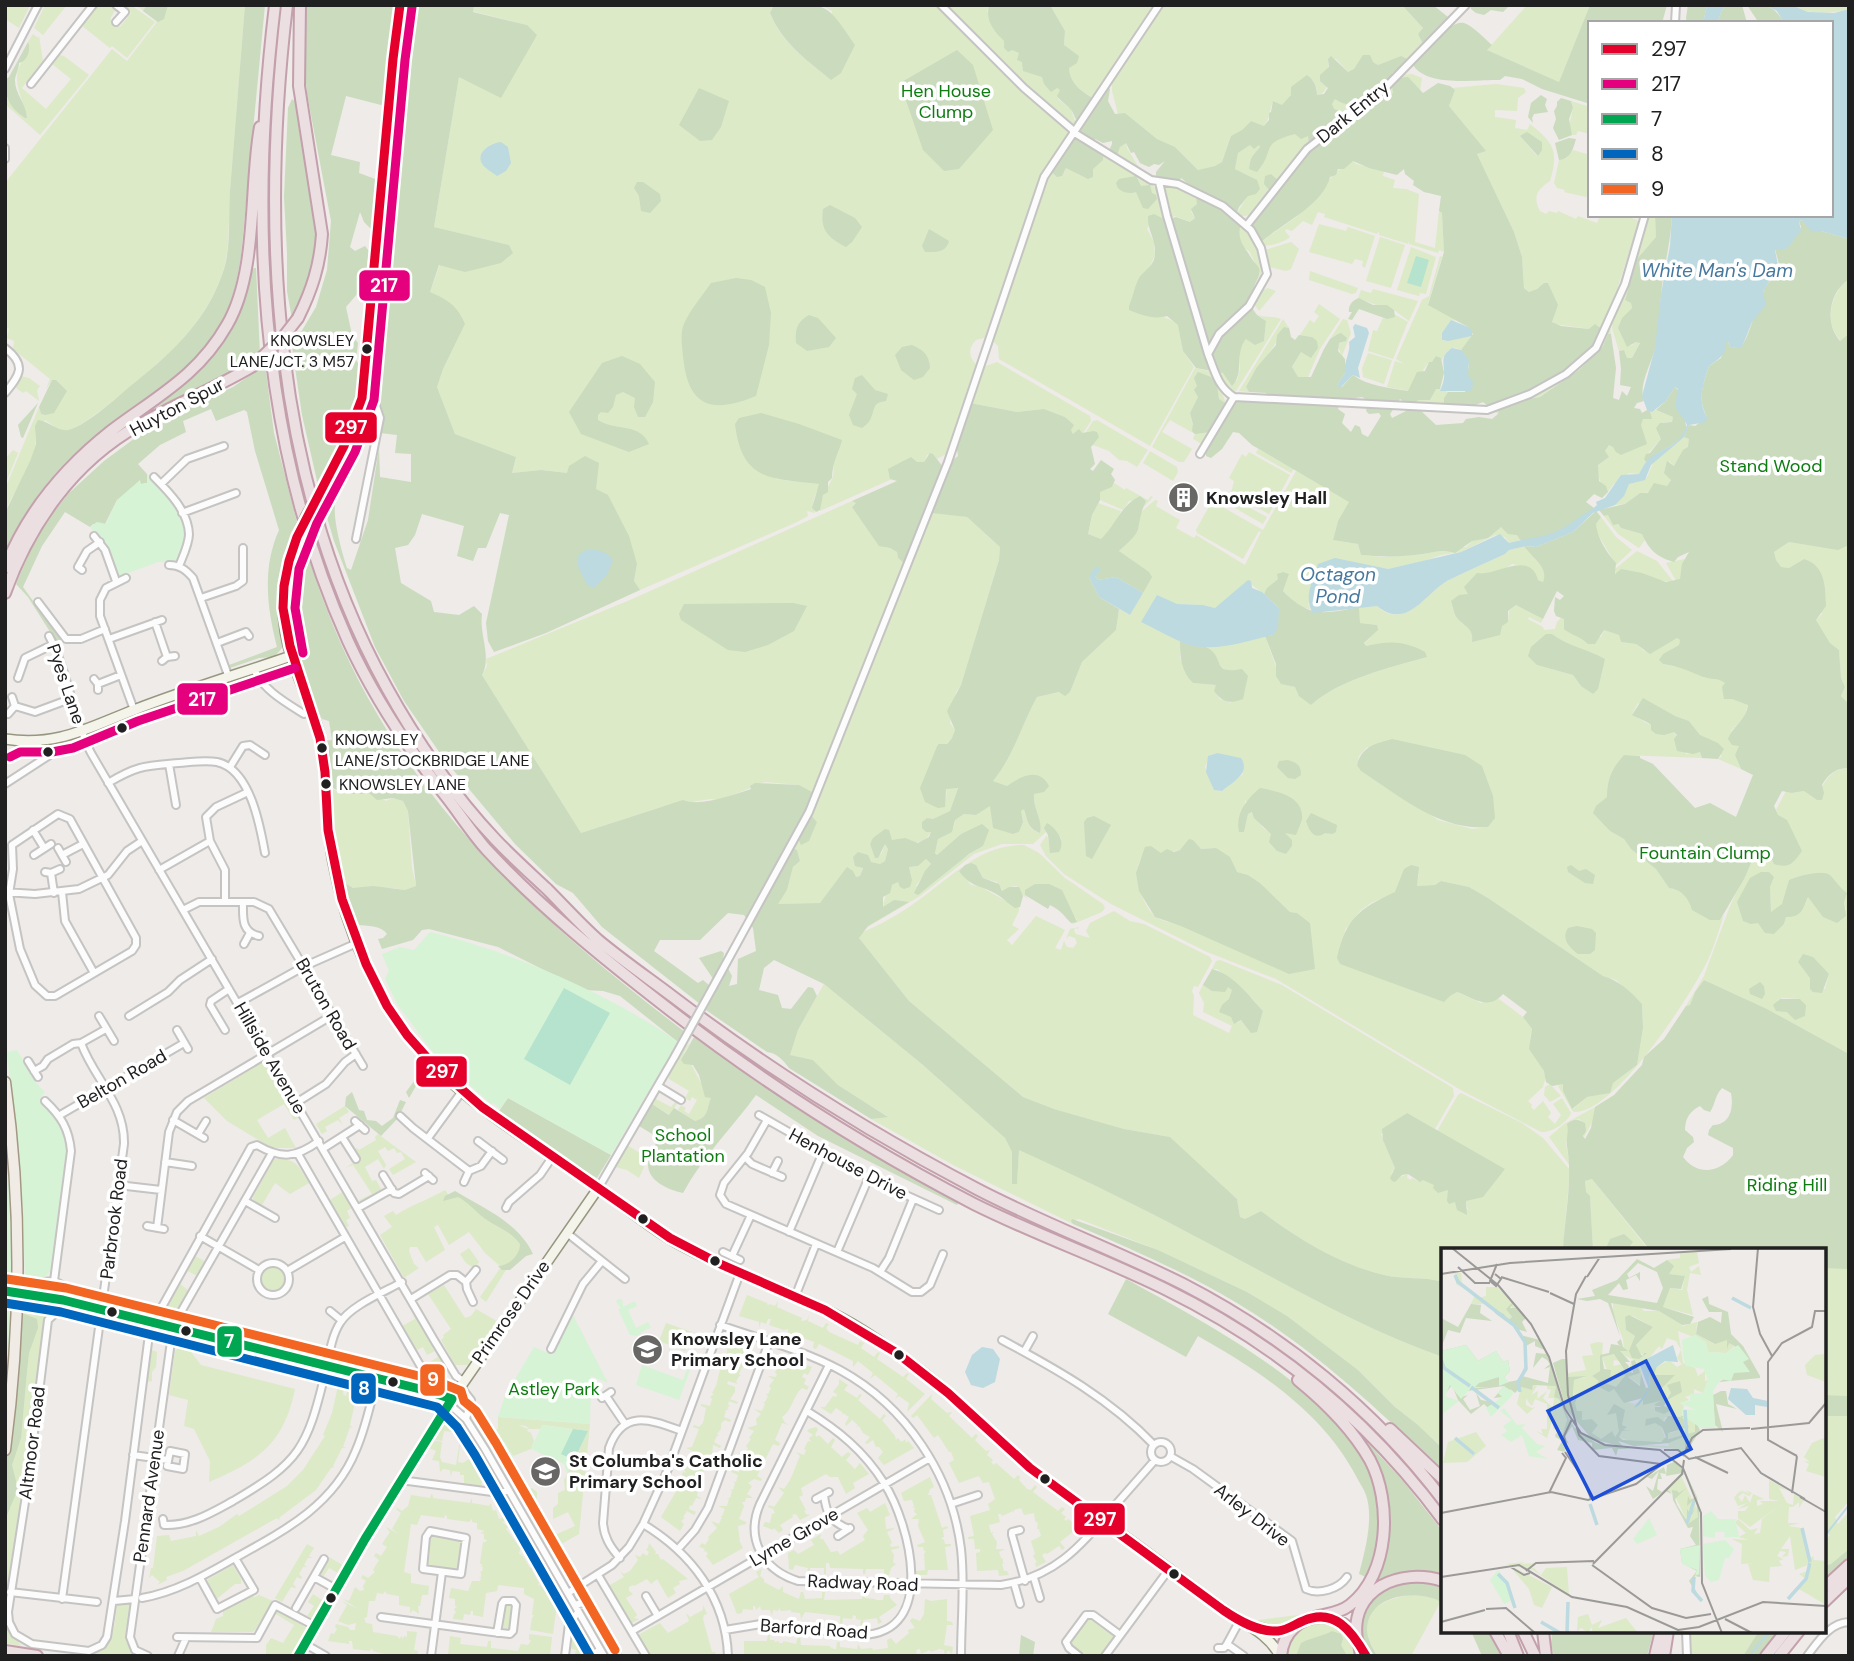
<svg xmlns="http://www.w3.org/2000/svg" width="1854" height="1661" font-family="'DM Sans',sans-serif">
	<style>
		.grass { fill: #dceac8; fill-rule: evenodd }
		.forest { fill: #cadbbe; fill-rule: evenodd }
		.park { fill: #d7f3d5 }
		.pitch { fill: #b5e3cd }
		.water { fill: #bcdae0 }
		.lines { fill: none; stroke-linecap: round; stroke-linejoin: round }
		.stream { stroke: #bcdae0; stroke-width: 2 }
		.street-casing { stroke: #c5c4c3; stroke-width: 10 }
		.secondary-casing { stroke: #979780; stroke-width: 12 }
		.primary-casing { stroke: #a49884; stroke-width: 13 }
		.highway-casing { stroke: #c3a0ac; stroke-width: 14 }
		.street { stroke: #fcfcfc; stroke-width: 6 }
		.secondary { stroke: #f4f4eb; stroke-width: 9 }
		.primary { stroke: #f1ebe5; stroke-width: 10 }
		.highway { stroke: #ebdfe2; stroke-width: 10 }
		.street-bridge-casing { stroke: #c5c4c3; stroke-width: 10; stroke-linecap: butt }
		.secondary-bridge-casing { stroke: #979780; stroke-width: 12; stroke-linecap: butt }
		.highway-bridge-casing { stroke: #c3a0ac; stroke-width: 14; stroke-linecap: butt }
		.street-bridge { stroke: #fcfcfc; stroke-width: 6 }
		.secondary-bridge { stroke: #f4f4eb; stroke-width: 9 }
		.highway-bridge { stroke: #ebdfe2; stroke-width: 10 }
		.bus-1-casing { stroke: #fff; stroke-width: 14 }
		.bus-2-casing { stroke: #fff; stroke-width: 14 }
		.bus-3-casing { stroke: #fff; stroke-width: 14 }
		.bus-4-casing { stroke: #fff; stroke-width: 14 }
		.bus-5-casing { stroke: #fff; stroke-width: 14 }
		.bus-1 { stroke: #e4002b; stroke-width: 9 }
		.bus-2 { stroke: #e5007d; stroke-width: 9 }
		.bus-3 { stroke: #00a651; stroke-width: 9 }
		.bus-4 { stroke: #0065bd; stroke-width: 9 }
		.bus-5 { stroke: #f26522; stroke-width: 9 }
		.bus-dot { fill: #202020; stroke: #fff; stroke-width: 2.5 }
		.labels { text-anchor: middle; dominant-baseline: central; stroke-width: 7; stroke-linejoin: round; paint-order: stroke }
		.bus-label { font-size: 16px; fill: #202020; stroke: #fff; text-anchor: start }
		.park-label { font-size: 18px; fill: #0e7d11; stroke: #fff }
		.street-label { font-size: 18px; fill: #202020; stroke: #fff }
		.poi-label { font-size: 18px; font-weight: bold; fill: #202020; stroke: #fff; text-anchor: start }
		.water-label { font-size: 19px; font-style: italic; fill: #47789e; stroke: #fff }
		.inset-river { fill: none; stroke: #bcdae0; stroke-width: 3.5 }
		.inset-road { fill: none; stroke: #9c9a98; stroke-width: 2 }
		.view { fill: #1d4ed8; fill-opacity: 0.15; stroke: #1d4ed8; stroke-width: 3.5 }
		.inset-edge { fill: none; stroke: #202020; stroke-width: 3.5 }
		.line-badge { stroke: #fff; stroke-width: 2.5 }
		.badge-label { font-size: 19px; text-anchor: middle; font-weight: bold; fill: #fff }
	</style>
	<rect width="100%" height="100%" fill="#eeebe8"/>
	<path class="grass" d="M5,5h25l-11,23 -14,-9z
		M45,5h22l-24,30 -9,-7z
		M98,5c6,0 15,-2 17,5l-5,9 10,8 11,-14 -10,-8h10l24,17 -28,36 -15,-12 -2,2 -28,-22z
		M136,5h109c-5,62 -10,124 -15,186 -2,27 1,57 -8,84 -19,54 -63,88 -105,123 -10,7 -43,35 -54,33 -6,-2 -13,-8 -18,-11l-10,14c4,29 -21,53 -30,79v-24l34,-82 2,7 3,1 3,-2 9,-32 -4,-1 -6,9 4,-10 -37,-30 1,-8 -7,-3 2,-9 -4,-3v-143l107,-134 15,12 30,-39z
		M474,5h300l-4,9c12,29 37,46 61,66l1,-69 -11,-6h117l132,128 -28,43 -54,161 -12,3c-9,9 -7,18 2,26l-30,87 -11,6 -4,-5 -6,1 -3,7h-7l-27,16 2,1 -72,32c-1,-13 7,-21 12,-32 4,-11 -2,-13 7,-28l-64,28 45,5c-5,11 -9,19 -5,29l-8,-2 1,5 -11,6 -157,68 -6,-9 3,-17 -41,-75 -29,-16 -26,-3 -29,3 4,-16 -61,-23 -18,-47 6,-18 22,-45 -35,-32 10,-27 69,-20 -75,-18 25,-151 68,-51 -55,-14z
		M942,5h47l-2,6 17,30 16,12 3,8 37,29 -2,9 13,10 3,10 4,3 -4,4h-2l-45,-37z
		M1050,5h106l-62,93c-13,-7 -24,-14 -25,-30l3,-3 -4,-15 -4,-5 1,-14z
		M1162,5h240l21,23 -5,6 5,10 -17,20 -5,-8 -23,9 -5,-3 -25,10 -12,-13h-8c1,13 4,32 -11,37v-7l-5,-10 -21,8v8l-9,11 -8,-5c-6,8 -2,15 -10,25l-13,-5 -9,9 -11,6 -9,26 -7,4 -17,4 -23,-23 -18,-8 -32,-26 -7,1 -6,-23v-11z
		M1527,5h63l-31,77 -72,-32z
		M1791,5h58v4c-19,5 -40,6 -58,-4z
		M33,34l5,4 1,-2 4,25 -21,27 24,21 25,-30 -19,-15 7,-9 5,1 25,19 -49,60 -35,-31v-9l10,15 10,8h2c0,-8 -4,-10 -5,-17 -6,-19 -9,-31 6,-47v-12z
		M1412,74l10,4 -2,13c-11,0 -27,-1 -36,6 -7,5 -7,7 -16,8l33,-30z
		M1496,84l28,4 2,4 -8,6 -1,13 -22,-1v7l21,3 -1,8 12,2 3,-6c24,19 29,27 20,57 -12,8 -18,15 -10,30l6,3 3,-3 8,2 1,-2 18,8 2,-3 19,7 3,-8h21l16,5 2,4c-8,26 -33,87 -28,110h-3l-5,12 -24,24 -39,27 -23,4 -18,8 -1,5 -4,-3 -2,-6 31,-11 42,-24 16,-13 20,-28 -3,-4 -9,4 -34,-5 -3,-3c6,-11 1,-27 -4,-38h-4l-7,6 -8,3 -5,-5 -2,-30 -8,-25 -37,-78 8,-3 -36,-45 6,-16 -3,-2zM1520,136l22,6v8l-5,6z
		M1335,98l26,6 -14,12 -13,-7 -2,-5z
		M1571,101l19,6v27l-12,-3 -2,4h-4l-3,-8 4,-19z
		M1296,134l12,2 1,9 -31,35 -7,-6c0,5 1,13 0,17 -5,15 -20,29 -35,24l21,-35 -22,-11 3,-16 12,-8h9l1,2c-8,10 -9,7 -11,22l12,-2c13,-25 3,-25 35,-33z
		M1126,142l1,6 14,23 -25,-14 4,-10z
		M1095,149l61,39 10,32 -12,-5 -7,14 7,13 1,13 -7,16 -9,7 -10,31c19,9 33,3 50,16l4,26 11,16 -44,79 -151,-87 -1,-13 -7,-7 58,-169 15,3 2,-5 6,1 7,6 14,-6z
		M1573,150l17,5v39l-4,3 -22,-5 1,-2 -8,-2 -3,-5 5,-23 8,-2z
		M1353,161l3,3 28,7 -1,5 12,4 -2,8 13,1 13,5 -4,48 20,6 4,-37 3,2 2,39 -5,-2 -1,3 -29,-9v-3l-1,3 -29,-9v-4l-2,3 -53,-17 1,-3 -7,-2 -6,13 -9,-4 -11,10 -6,-2 -1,2 5,6c-6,5 -20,10 -28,8l-1,-3c13,-10 29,-19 41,-30 21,-17 22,-36 51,-51z
		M1171,184l25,10 2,10 -7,8 4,6 -5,4 -15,-6 -6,3 -6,-29 3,-5z
		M1647,215h8l1,22 -19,22 -12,41 6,3 1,5 -10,10 -4,10 6,12 7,6 5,-4h4l-8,16h-5l-3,-8 -5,1 -7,-23 1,-11z
		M1241,224c21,22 27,40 14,67l5,-18 -11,-22 -8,-5 -3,-12z
		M1319,224l27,7 2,-4 27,9 -10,32 -3,-2 1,-5 -8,-2 -3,5 -43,-12z
		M1380,237l25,8 -14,43 -25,-7z
		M1291,242l8,7 -8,20 -5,2 -17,-4 -4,-17z
		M1411,247l25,10 -10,37 -6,-1 -1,3 -22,-6z
		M1440,256l2,1 -14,47 21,10 7,7 -5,-1 -9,15 1,6 29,-5 -11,14c-10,-5 -15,1 -19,10l-5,-4 -5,7h-4l-19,28 -22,-4 8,-26 9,3 -8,-5 26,-59 7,-4z
		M1310,271l48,17 -2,5 -4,1 -43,-14z
		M1846,279h3v55l-8,7c-18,-20 -10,-43 5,-62z
		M1268,288l8,3 -17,20 -5,-7 6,-13z
		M1373,289l45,12 -9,20 -22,-16 -8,1 -21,-8 3,-8 10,3z
		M1319,304l21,15 -20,30 -12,28h-10l-6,-9 9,-16 5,2 6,-17 -12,-2 10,-15 4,3 5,-7 -5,-4z
		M1257,314c9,5 16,1 24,5l-45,72c-12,-3 -14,-10 -19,-20l6,2 5,6 9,2 3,-13v-22l6,-7 18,2 2,-20z
		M1394,314l14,8 -15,37 -25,-8 5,-21 4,1 6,-13 4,1z
		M1283,319l6,9 -5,-1c-9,22 -26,38 -38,60l3,5 -10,-1z
		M1343,319l4,1 4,13 -9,23 -4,-9 1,-4 5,-1v-7l-6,-1 -8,5z
		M1368,353l24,7 -8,24 -21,-7 -1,-9z
		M997,362l93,54 1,5 -8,12 -10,1 -2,-4 2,-5 -8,-8 -21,-8 -27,3 -47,-9 13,-36z
		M1195,368l18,4 13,31 -2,4 -5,-8 -3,-13h-19l1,11 -8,16 3,11 17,8 -8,12 -9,-5 2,-5 -25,-14 -8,12 30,17 -8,13h-5l-27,-15z
		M21,376l8,2 11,8 -3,4 2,11 -13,-10 -3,2 -7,-5z
		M1436,388l12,4 -4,6 12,9 -45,-3 8,-4h11z
		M1655,410l18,7 -1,5h-9l-2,17 -17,19 2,4 -7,12 -10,-1 -16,12 -5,7c-8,-9 -11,-15 -10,-27l11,-8 -4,-6 4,-6 5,2 7,8 25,-11 -6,-19 3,-6h9l-2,-8z
		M1097,420l51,30 -11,17 -10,-6 -8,-1 -10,-9 -16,-6v-14l-7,1 7,-11z
		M1684,437l6,2 -2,9 -14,18 -5,-5c1,5 3,13 2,18 -3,12 -22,14 -31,14l-15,11 -10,1 14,-21 18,-7 7,-16z
		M1258,449l36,20 -3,4 -35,-20z
		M13,450l5,3 -13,32v-29l2,1z
		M1150,451l27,16 1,5 -5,9 -30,-18z
		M1249,452l41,23 -21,39 -38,-21 3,-12 -5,-3 13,-24 4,3z
		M1296,471l54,31 -12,19 -5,19 25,4 3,11 22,2 42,-3 18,-5 23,-2 6,-6 29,-14 16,8 3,5 -11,3 -4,-6 -10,-2 -34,17 -20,3 -17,6 -36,8 -17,-2 -63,36 2,6 -11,-2 -16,-16 6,-17c-10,4 -20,10 -25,20l-12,-9 -37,23 -12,-3 -27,-1 -17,27 21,10v17l13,25 24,2 -3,6 6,8 11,4 -2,-31c-11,-6 -14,-15 -22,-25l25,-3 33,-8 17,48 13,3 16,18c27,-25 81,-38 116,-48l-51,-13 -10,2 -2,-2 6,-6 7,-13 -17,-2 -1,-16 18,-1c29,27 51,-17 74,-27 17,-8 36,-17 54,-25l4,-4 15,-4c8,12 25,21 19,36l-5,-2 -9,-13 -17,-3 -44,30 -12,23 11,7 6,12 35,-14 1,-11 7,-6 27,14 -2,4 -12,-6 -1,2 15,8 1,3 11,-1 2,-7 4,-4 3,1 5,14 13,3 2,5 17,-4 3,-7 15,5 2,7 15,2 8,7 33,-13 3,2 -1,5 -16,9 -3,5 3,5 27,6 15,8h15l6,5 6,16 16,5 -4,13 -13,14 8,15 -4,9 6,14 -23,-10 4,-3 -22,-21 -11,-14 -51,-18 -6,11c7,6 33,19 42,18l12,22 14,-2 2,6 -78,-3c-12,13 -17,24 -17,42l-4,4 7,30 14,8 7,10 26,20 12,19 7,1 44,31 4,-5c-6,17 -11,36 -19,51 -18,34 -90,147 -131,146l-2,-2 -14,-24 4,-3 1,1v7l10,18 14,-12 22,-4 4,-10 24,-18 6,-37 -1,-24 -26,-24 -13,-4 -115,-78 -19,-11 -28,-6 -6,4 -19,1 3,-12 -23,18 -25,11 -11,8 -15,19 -5,34 110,32 7,-4 24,11 18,-4 24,18 9,12c-6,22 7,29 14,47l-3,11 -15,14 4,4 -1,2 3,3 9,-9 8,12 -3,4 7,7 6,-9 -8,-11 9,-6 9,15c-3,9 -19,20 -30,19l-82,-43 -183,-110 -69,-27 -96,-48 -47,-30 -18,-18 -6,-11 7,-10 4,18 10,-5v-10l-6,-9 -9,3 -13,12h-31l-28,10 -54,42 -54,32c5,-6 15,-14 17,-22 5,-20 7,-24 29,-26l-3,-13 9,-1 8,-7 5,6 -16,22 68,-41 -22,-12 -24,21 -2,-3 3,-13 16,-12 1,-7 9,-6 12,1 15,-10 22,29 6,-2 4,-10 -2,-11 3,-3c4,13 2,21 16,25 2,-14 -7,-24 -6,-40l10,-1 -37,-6 -14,-5c20,-24 29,-57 44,-84l23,-5h10l12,-30 34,-32 3,-21 11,6 21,-37 -2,-5 -30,-22 16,-16 6,-23 14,-12 3,1 -2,5 24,14 -4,8 18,10 2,-3 49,30 16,-33 -2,-1 -16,28 -46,-26 -1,-3 16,-29 51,29zM1552,634c15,12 35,16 53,25l-4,12 -20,15 -8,-11 -36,-10zM1367,747l121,80 -16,2 -34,-9 -81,-55 2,-9zM1217,753l18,5 8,16 -21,17 -8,-1 -9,-23 5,-12zM1245,800l47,46 -29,-18 -10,-16 -5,2 -4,18zM1193,840l8,9 15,-1 21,24 11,3 12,8 30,29 7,1 13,10c-30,0 -133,10 -154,-6 -8,-5 -16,-24 -18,-33 -3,-15 1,-27 13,-38l10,7 19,-3z
		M1114,483l11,7 1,-2 22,12 3,-4 2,1 -11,12 4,-8h-17l-6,9 -23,-10v-8l12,-5z
		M1229,497l38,20 -4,7 -37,-21z
		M852,501l5,2 -5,3 32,41 6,1 7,4 1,6 6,4 3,-6 1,1 -96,241 -13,-13 -34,-3 -45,18 -10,-1 -49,8 -80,26 -99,-158 5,-9 -1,-7 144,-59z
		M1098,503l23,8 -8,17 -12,11 -13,-5 4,-19z
		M930,512l37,5 33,30 -1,13 -38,125 -5,7 -6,31 5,7 -3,8 -6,6h-9l10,56 -1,-12 12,-1 -8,24 -17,8 -6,-1 -5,4v6l9,4c-9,16 -22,9 -37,8 -8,0 -16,3 -24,4l5,13 7,-4 3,-10 3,6 -3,12 -5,3 -10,-2 -7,5 -3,9 -4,1 -9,-9 -27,35 -43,1 10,-14 6,-23 7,-6 -3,-11 -4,-2 6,-11h10l8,-15 -7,-8z
		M1608,515l13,13 21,6 3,6 -6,8 -21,-14 -14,-18z
		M1601,517l15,20 16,13 -16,15 -20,-34v-7z
		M1789,542l49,7 11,-4v159l-8,-8 4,-9 -4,-9 -2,-28 -9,-7 -14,-23 6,-6 -18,-55 -15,9 -9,-1 -4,-7 -2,-8z
		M1637,551l20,10 16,20c-21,3 -36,-16 -57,-7l-1,-5z
		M1685,559l-4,20 -5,2 -10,-18z
		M1849,768v286l-82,-45 -63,-29 -9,12 -5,13 -4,1 18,-30 26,-70 29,-61 11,10 5,9 3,-49 -2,-5 10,-19 7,2 11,-2 13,9c6,-17 12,-31 32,-32zM1769,872l5,5 -4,10 1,26 12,-9 6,-24c8,-4 34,-11 41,-5 6,6 10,13 16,18l-2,9 2,8 -35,-9 -3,-4 -3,7 -19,13 -2,7 -10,10 -16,-11zM1822,967l7,7 -4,15h-15v-11zM1783,998l17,1 6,6 -20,7 -9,-12z
		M329,784l3,5 16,5 21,-1 17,8 7,-3 10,3 5,10 4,57 4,18 -11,4 -13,-2h-39l-11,-7z
		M1024,845l15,8 26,25 38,26 2,4 -3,4 -29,12 -2,-1 6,-3 -28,-36h-14l-10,11 3,4 -8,-6 -3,-7 -8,1 -6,4 -6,-9 -14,-4 -5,-10 -13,-3 -6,6 12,14 8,1 40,22v3l-7,14 7,4 -12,11 5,5 24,-29 29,14 -10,18 6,2 3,-9 3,6 6,1 4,-5 -2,-5 -6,-2 -3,3 4,-10 9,-2 -1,2 -3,-1 -1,3 2,3 14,4 -4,-7 4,-8 24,-12 16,10 14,3 66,33 2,4 -14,26 -4,-1 -2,5 2,5 -1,19 36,18 3,-7 -29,-14 1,-9 -5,-10 5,-11v3l8,6 16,-5 4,4 -1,27 7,6 3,-3 6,7 11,1 5,-17 -11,-13 -35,-29h-5l4,-8 4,-1 62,25 171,103 1,8 -19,33 -29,-16 -25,21 13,31 1,3 -4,6 7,4 10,-4 -1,4 4,2 1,-2 8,4 3,-3 25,11 7,11 13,9 -2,-9 7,-4 32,-28 -68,-38 21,-36 3,-2 61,30 21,15 27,32 -7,80h-120v32c-20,-6 -40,-2 -59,-7 -46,-11 -86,-36 -123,-64l-16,8 -5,-2 -3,-18 -67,-62 -46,-8 -70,-20 -31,-12 -114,-96 -50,-63 4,-6c27,-11 52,-28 74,-46 28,-21 50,-41 87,-41z
		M824,984l99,81 82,73 7,14 5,32 2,-35c68,32 135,65 202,101 72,38 144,80 222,107v92l-25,-24 -23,-18 -37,-37 -71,-54 -40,-24 -89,-42 -79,-31 -8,2 2,3 -118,-58 -84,-47 16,-3 -49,-31 -25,-25 -23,-5 8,-25z
		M690,1043l-6,10c11,15 15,32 28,44 -5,9 -3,22 -17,24l-17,-11 3,-5 5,3 -2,3 5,3 8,-14 -5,-3 -2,4 -5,-3 4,-7 -20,-12v-3l-7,9 21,-36z
		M263,1062l4,1 32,54 -5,3 -10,-16 -27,16 11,18 17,-10 11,20h-24l-45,-27 -23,-23z
		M1550,1084l11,12 -11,6 -6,-7 1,-8z
		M660,1090l-4,9 15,8 5,-6 2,1 -8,13 -18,-11z
		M345,1106l4,6 -10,6 4,7 -5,-5 -13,7 2,4 -5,3 -6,-10z
		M1595,1107l-1,12 -10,18v-14l-5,-4 -7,1 -6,24 4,22 -21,-29 15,-13z
		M378,1134l38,28 -23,13 -4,-6 16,-10 -4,-7 -4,1 -3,-5 -6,3 -3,-4 -7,4 8,14 -2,4 -6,-10 -13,8 7,14 4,-1 6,11 -21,11 -2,-2 13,-6 -19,-29 -8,3 15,-9 -6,-10 3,-1 2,2 17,-10 -1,-3z
		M627,1145l21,13 -9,20 -12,-8 -12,-3z
		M274,1159c23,0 23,5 35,24l-19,11 -15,-11 -13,22 -9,-5v-3z
		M1592,1179l52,65 6,6h-23l6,-8 -23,-3 -5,11h-12l-3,-53 -4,-5 -1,-11z
		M445,1190l5,7 10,-3 61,46 7,11 -22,19 -20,32 -6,-5 21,-30 -16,-14 -16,-21 -20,13 -11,-20 -4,2 11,23 -19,12 -9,-15h-7l-1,4 5,13 5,4 -15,10 -24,-43 12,-8 -8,-11 9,-5 3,4c19,-12 34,-16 49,-25z
		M344,1191l9,16 -6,4 3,7 -4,2 3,6 -3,1 -16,-27z
		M469,1248l10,14 -5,6 -8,-5 -6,-9z
		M195,1256l11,6 -9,14 -11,-6z
		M260 1279a13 13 0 1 1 26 0a13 13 0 1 1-26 0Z
		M1843,1267l6,2v127l-25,-1v-127z
		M179,1283l10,8 -17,30 -10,-3 -2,-2z
		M444,1285l21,33 6,-2 5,-7 24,14 -29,42h-16l-14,-25 3,-3 -1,-2 8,-6 -23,-35z
		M747,1295l20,8 1,3 1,-2 6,2 3,-5 -1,6 25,11 -1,3 6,-1 2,-5 -1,6 15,7 3,-5 3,1 -3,4 3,4 29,13 2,-4 4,2 -3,5 13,9 4,-5 2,1 -3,6 26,18 4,-4 2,1 -3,5 19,15 -18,18 2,-9 -10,-7 -4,3 3,-5 -23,-19 -5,4 3,-6 -15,-12 -5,6v-6l-34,-17 -3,5 -3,-1 1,-6 -22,-8 -4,4v-9l-4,1 -15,-5 2,-6h-3l-2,5 -5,-2 -2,6v-6l-20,-6z
		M30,1300h7l20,5 1,2 -10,8 -3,10 -37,275c-2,23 1,27 13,46l-16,-3v-155l18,-176 2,-8z
		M413,1312l38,63h-1l-4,-5 -11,6 -4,-7 -3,2 -3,-6 13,-8 -3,-6 -8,4 -4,-8 -6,3 -15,-24 13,-7 -3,-7z
		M666,1323l26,9 -7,19 -26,-10z
		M184,1343l17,22 94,24c-11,55 -37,72 -86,93l1,-21 -16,-32 -10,-3 4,-26 -19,-5 6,-44z
		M729,1343l15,6 3,-6 5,2 -2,5 -2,-1 -2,4 -6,2 7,3 -5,7 7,2 -1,3 -6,-3 -3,7 2,2h-2l-3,6 2,2 -10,-3 -1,3 8,3v5l-5,7 8,3 -1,2 -8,-3 -1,4 2,1 -3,2 2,2h-3l-2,7 7,3 -1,2 -5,-2 -4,3v6l-4,5 2,2h-2l-3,6 7,4 -1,2 -7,-3 -1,9h-2l-3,6 8,3 -1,3 -8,-3 -3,7 2,2 -2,-1 -2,7 2,1h-3l-3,7 3,1 -4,3 2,2 -1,4 5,3 -6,-1 -4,8 -2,-1 -1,4 7,3 -2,3 -7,-4 -4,6 2,1 -4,3 3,3 -4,7 -19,-14 16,-27 -5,-3 1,-2 5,1 5,-14 3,1 -2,-4 3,-2 3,-13 2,1 1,-4 -7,-3 6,-1 7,-18 -6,-2 1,-2 5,2 4,-4 3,-15 -5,-2v-2l9,2 2,-7 -2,-2 4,-3 -2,-1 4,-7 4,-16 -5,-3 1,-2 7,2z
		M152,1350l5,2 -1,15 -4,5v9l-5,1z
		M781,1356l5,1 -2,6 8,5 1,-1 10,3 3,-5 6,2 -4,8 -4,-2 -2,4 4,2 -2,5 5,3 -2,3 -5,-2c-9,8 -10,23 -20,29l3,6 4,2 -7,-2 -7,17 5,3 -1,3 -6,-2 -16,32 5,3 -1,2 -7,-2 -6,4 4,3 -5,8 6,4h-7l-1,4h-3l2,4 -5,13 7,3v2l-8,2 2,16 3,6 -30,17 -7,-9 2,-2 -2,-3 -3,1 2,-2 -2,-2 -4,-1 3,-4 3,2 4,-6 -1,-2 9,-9 -6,-7 8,3 3,-7 -2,-1h2l3,-7 -7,-3h9l2,-7 -2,-1h3l2,-7 -2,-2 3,1 2,-7 -2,-2 3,1 2,-7 -7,-3 1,-2 7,2 3,-14 3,-1 -7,-4 8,1 2,-6 -2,-2 5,-7 -2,-1 5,-7 -7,-3 10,-3 -1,-6 5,-5 -7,-5 8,2 3,-7 -2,-2h2l3,-6 -2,-2h2l3,-6 -2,-2 5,-6 -6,-4 8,1 1,-3 -2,-1z
		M839,1379l9,6 -4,5 13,8 3,-4 2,1 -4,5 22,19 4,-5 2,2 -4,4 13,16 1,4 2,-2 3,4 5,-3 -1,4 3,-2 6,7 -30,17 -6,-7 5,-6 -4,-5h-3l-3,-7 -6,4 -2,-1 5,-6 -7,-4 -4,-7 -3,1 2,-2 -6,-5 -6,6 -1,-2 4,-7 -6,-4 -1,2v-3l-6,-4 -5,6 -11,-7h5l8,-11 3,1 1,-3 -4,-2 6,-8z
		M338,1386l6,2 -1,6 3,2 2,-7 16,4 -1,2 -6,-1 -7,31 3,3 -3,-1 -7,20 4,1h-5l-9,18 1,1 -3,1 -15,22 -36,27 -1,3 -2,-2 -94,53 -17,6 1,3 -10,5 3,-3 -8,-7 -3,3 2,-10h2l4,-32 12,-1 2,6 25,-5v-6l3,6 20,-9 18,-13 2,2 48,-30 16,-16 22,-34 -2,-1 9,-22z
		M932,1394l-1,5 16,14 5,-1 -3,4 23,22 4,-4 2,2 -3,4 11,11 4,-1 -3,5 6,5 -2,2 3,3 2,-2 18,16 4,-4 2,2 -1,3 8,9 4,1 4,-5 2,2 -4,5 25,19 4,-4 3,2 -4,4 5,4 -2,2 2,2 2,-2 11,8 -19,15 5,6 -3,2 -3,-4 -12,8 -2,-1 -3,2 4,7 -10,5 -1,-4 2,-1 -4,-6 2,-2 -4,-13 10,-5 -2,-7h-2l1,-6 -3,-2 -1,-8 -10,2 -3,-7 -7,2v3l-1,-2 -11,5 -1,-2h-3l2,8 -11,3 2,8 3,-1 -2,2 5,8 -1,7h9l-6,3 2,6 2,1v4h2l-3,1 2,7h3l2,4 -10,1 -1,-6 -21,1 -1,-18 4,-1v-3h-5l-1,-10h-6v-2l6,-1 -4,-20 20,-6 -2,-6 7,-5 -6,-17 -6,1 -4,-7 -20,7 -10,-20 5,-3 -3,-8h-2l-11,-17 -4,3 -17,-23 -4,3 -2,-2z
		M451,1414l5,3 15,25 -12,-2 1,-7 -16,-2 -2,10 -10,-2 15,-23z
		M1824,1416h25v85l-14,16 3,7 11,-12v37l-18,15 -7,2v-23l6,-8 -6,-4z
		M498,1417l92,7 -11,110 -28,16 -5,-11 29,-13 -7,-14 -15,7v-11l5,-4v-11l7,-3 -1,-10 24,-49 -45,-6 -3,4h-11l-3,-3 -8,-1 10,4 -1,2 4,2 3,8 -3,8 -18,7 -9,-15 -12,4 -6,-9 12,-7z
		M816,1427l2,2 -3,6 2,2 2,-2 9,9 5,-6 2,2 -4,7 11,10 6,-5 3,2 -5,6 9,9 5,-6 9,11 -16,9 2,5 -9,6 -8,-17h-8l-4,-3 -25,14 2,7 -4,2 7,13 -2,1 2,3 4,1 -10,5 -4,-6 -4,1 1,2 -13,8 3,5 -4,3 -5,-5 -1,2 -10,-4 2,-4 5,1 2,-9 3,-1 -2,-4 -5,-2 1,-2 5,2 10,-14 -6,-6 6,2c7,-8 10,-19 16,-33l-4,-4 8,3 2,-5 -2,-1 4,-8 3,1 -2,-4 4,-3 -6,-4 2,-2z
		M431,1440l11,2 -2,15 2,5 14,3 4,-24 5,1 -1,5 -4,-1 -2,16 5,1 6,-4 13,23 8,-4v-4l7,14h-8v-5l-7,-1 -1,5 -17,-2v-10h-4v-3l-8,-1 -1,6 -1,-7 -7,-1 -3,3 -1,-11 -7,-1 4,-9 -9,-4z
		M930,1477l4,10 -4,2 -2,6h3l11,33 5,-2 1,2 -5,2 1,7 -3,1 3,2 1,4h6v2l-6,1 3,23h-20l-1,5h-12v-4l10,-1 -1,-16 2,-3h-2l-1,-4h-5l-1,-2 8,-3 -7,-16 1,-7h-8l6,-5 -3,-2 1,-5 -3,1 2,-2 -2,-6 -8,1 -3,-8z
		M532,1488l5,4v6l-3,4 -9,2 -5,-10z
		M432,1493l1,5 37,5 2,-5v5l17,3 2,-3 2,8 3,-1 3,9 8,-3 2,4 -7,2 6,5 -2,2 12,16 4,-2 2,3 -4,3 -1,5h3l-2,1 3,1 7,12 6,-3 1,2 -5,3 7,13 -1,3 2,-1 5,6 4,-2 1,1 -4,4 10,17 -3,23 -23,-4 2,-12 2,-3h-2l2,-16 -10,-5v-6l-26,-3 -1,6 -11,2 -3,24 -10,-2v-4h-2l-1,4 -6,-1 -1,6 -10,-1 1,-5 2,-1 -2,-4 3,-2 -2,-1v-7l-6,-1 2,-10 17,3 4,-10h8l1,-3 -3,-1h3v-4l-2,-2 3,1 1,-5 -3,-1h3l-3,-3 3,-21h3l1,-2 -3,-1v-5l-4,-1 5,-2 -8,-2v-6l-5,-1v-3l-3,3 -22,-3v-3l-2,-1 -1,3 -23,-3 -4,10 -6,-1 -7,48 7,2v9l18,3 -1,9h-6l-2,11h-2l1,8 -6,-4 -3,3v-6l-11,-2v-9l-12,-2 -2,-3 -2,3 -6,-1 -2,8h-6l-2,16 -3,1 2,5 6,1 1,8 24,4 3,3 1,-3 2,3 1,-3 3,1v-6l10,1 -3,18 4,1 -1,5 -22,-2 -4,2 -18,-5 -1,-3 -2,3 -17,-2 -1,-8h-3v3l-21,-3 3,-8 3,1 3,-5 -2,-2 1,-3 12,3 2,3h5l1,-7 -8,2 -10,-4 9,-16 -5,-4 16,8 -15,-10 6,2 6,-14 5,4 4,-1 -1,-4 3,-5 -5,-3 2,-3 5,3 7,-6 -2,-2 6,-10 -5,-4 2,-3 5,3 6,-9 -5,-3 8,-12 -4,-5 13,7 -7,-5 9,-16 -5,-4 1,-1 5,3 6,-5 3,-11 19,3z
		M885,1503l5,12 -5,2 1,12 8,-1v1l-7,3 5,11 -2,1 1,3 8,-1v2l-8,2 3,5 -1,7 3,2 -5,4 -2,7h-5v-6h-18l-1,5h-2v-5l-33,-1 -1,-5h-3v11h-2v-6h-14l-1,6 -2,-1 1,-5 -13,-3 -2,5 -4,-1 -1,-16 6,-3 4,4 16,-9 -3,-5 10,-6 -1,5h3l8,13 7,-1 2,4 25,-15 -2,-4 5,-6 -11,-17 10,-5 3,4z
		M435,1534l24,3 6,7 -4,24 -7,4 -24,-3 -6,-7 4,-25z
		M649,1543l7,9 -1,2h3l3,6 2,-1 25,20 -9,2 1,3 -7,4 3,5 -8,5 -11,-19 -6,5 -4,-5 -13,7 -1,-1 -4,2v4l4,3 -7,4 11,17 -3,3 5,1 -8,5 -25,-43 4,4 14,-8 -4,-6 4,3 6,-3 8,-11 -3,-5 5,2 3,-4 4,3 2,-4 -3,-3 2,-1z
		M307,1544l7,4 -5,8 3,2h-4l-4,7 3,2h-4l-4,7 3,3 -1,2 -4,-2 -4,7 3,3 -1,1 -4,-1 -9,15 -7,-4z
		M329,1557l15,9 -8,13 2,-6 -9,-5 -6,9 -3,-3z
		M233,1565l8,14v5h-6l-17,14h-5l-2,-5 2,-1 -6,-12z
		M762,1569l-2,7 4,3v3l15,8 4,-4v6l16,7 2,-7h2l2,7 17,-1v-6h3l-1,8 38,-1v-6h3v5l10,1 1,1h7l1,-5h6v3l7,7 -18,12 3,5 -4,2 -1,-6 -14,2 1,6h-4l1,-6 -5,-1v-3l-3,-1 -1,4 -9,-1 -1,6 -2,-1v-7l-35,-4 -4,7 -1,-6 -9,-1v-2l-10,1 -2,-3 -1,3 -5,-1 -1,6 -2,-6h-9l-1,-4 -4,4 -1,-4h-2v4l-10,-1 -1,4 -5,1 -8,-20 30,-17 -3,-5z
		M313,1594l9,6 4,-5 2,1 -12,20 -5,2 -4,-2 7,-10 -6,-4z
		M1421,1594l20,7 -30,55h-34c-3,-7 -8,-14 -10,-21 -7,-31 31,-40 54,-41z
		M250,1595l5,2 4,-2 14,6 -17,28 -3,3h-42l5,-13 7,-3v-6z
		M925,1599l6,2 16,-2v22l5,1 1,3h-6l-3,20 9,2 -1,7 -4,-4 -3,5 -1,-5 -5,-1 -8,3 -1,-2 -9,4 -1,-5 -4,1 1,6h-169v-2h-4v-13h23l1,-7h2v6h4l1,2 4,-1v2h4v-2l13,3 2,-7h2l1,8 29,1 1,3 1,-2 1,2h3l1,-7h3v5l17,2 1,-5 3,5 11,-1 1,2 15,-2 -1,-8 4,-2 5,6 13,-11 -1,-3 7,-2 -5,-7 2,-3 8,3 4,-7z
		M131,1603l-5,38 11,15 -48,-1c25,-8 25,-25 28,-49l2,-2z
		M505,1603l8,2 -2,24 -10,-1z
		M703,1605l4,9 -3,1 -1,4 9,33h3l1,4h-66l-12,-21 22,-12 8,10 21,-12 -3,-8 4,4 13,-7z
		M279,1610l29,19 -14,27h-28v-11l5,-7 12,5 11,-18 -20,-12z
		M1314,1613c-33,8 -24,21 -63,8z
		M1091,1617l24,18 -14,21h-16l-15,-13z
		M574,1619l17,28 -1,3 -9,6h-12l6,-2 1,-4 -6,-2 -1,-3z
		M1326,1620l21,10 11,26h-73c6,-27 15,-31 41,-36z
		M1689,1631h70l-16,25h-51z
		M529,1634l23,3 -2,19h-105l3,-1 2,-19 11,2 -1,6 27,3 1,-6h3v7l27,3 3,-7 7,1 3,-4 -2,-2z"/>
	<path class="forest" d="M147,5h21l-4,14 -6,3 -15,-11z
		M245,5h20l-24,251c-3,20 -7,39 -15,58 -25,58 -102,96 -148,137 -31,27 -55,63 -73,100v-38l26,-54 5,-15 -1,-18 3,-6c11,1 20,12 30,10 14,-2 48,-31 60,-42 39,-31 77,-64 94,-113 10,-26 6,-57 8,-84 5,-62 10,-124 15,-186z
		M306,5h92l-13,101 -39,-10 -15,59 29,7 -1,11 19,7 -6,50 -8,-8 -4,-10 -10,35 5,4 10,-5 4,5 -5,35 -18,21 6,28 6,8 -2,17 2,3 -1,32 -7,23 -7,21 -25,46 -16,-70 -11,-75 6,-9 4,1 15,-25 11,-37 4,-49 -24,-127 -2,-22z
		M418,5h56l-1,7 54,13 10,10 -36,63 -42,-21 -25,150 75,18 4,8 -12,10 -36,9 -26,-7 -9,27c18,8 27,13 35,32l-22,45 -6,18 18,47 61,23 -4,16 29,-3 26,3 2,-7 16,-10 14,7 -3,26 12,6 21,41 8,28 -3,17 6,9 -94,43 -52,19 -6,-11 -2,-18 23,-108 -9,-2 -14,35h-8l-5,13 -16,-5 7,-30 -42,-12 -7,21 -7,10 -13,3 6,35 30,18 3,11 25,3 15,-9 8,8c-3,21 10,42 0,61l99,158 102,-33c17,7 50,-5 68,-11l-1,-3 5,-3 44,2 13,7 -2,22 7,8 -8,19 -8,4 -4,-9 -6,11 6,3 3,11 -7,6 -6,23 -9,14 42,-1 27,-36 6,4 3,6 4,-1 3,-8 -8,-2 -2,-9 5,-5 10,3 3,7 9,2 5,-3 3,-12 -3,-5 -7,14h-3l-5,-14 3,-6 12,-9 4,1 3,10 13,-2 13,5 11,-6 2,-5h-5l-4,-4v-6l5,-4 6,1 17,-8 8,-23 -12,1 -1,18 -7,1 -13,-6 -5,-14 18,-44h9l5,-6 3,-8 -8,-19 14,-26 38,-125 1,-13 -33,-30 -35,-4 -4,-4 -24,54 -6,-5 -1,-6 -7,-4 -11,-2 -27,-39 4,-4 -4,-2 45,-20 -7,-2 -2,-10 23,-12 6,5h7l6,-9 3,1 10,13 15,-11 -2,-13 14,-40 47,9 27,-3 21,8 9,8 -3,5 2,4 6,-5 3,4 11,-2 4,1 2,5 -8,10 4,17 -5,5 3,2 8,-11 13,9 -3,5 4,6 -3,7 -12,5v8l-8,15 -4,19 13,5c15,-14 19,-33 39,-43l6,5c-6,13 -5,15 -8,28 -2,8 -13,16 -19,22l30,21 3,5 -9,16 -27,-16 -18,3 -3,-4 -6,1 10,20 20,12 -3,21 -34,32 -12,30 -5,4 -6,-4 -22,5c-15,27 -24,60 -44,84l14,5c14,-10 32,-19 42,0l-5,6 -10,2c-1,16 9,25 6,39 -13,-5 -12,-12 -16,-24l-3,2 2,11 -4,10 -6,2 -20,-6 -3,-22 -14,9 -12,-1 -9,6 -3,12 -14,7 -3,14 2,2 24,-21 21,-10 7,6 -6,16 -14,8 -51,41 -4,-2 11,-22 6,-7 -5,-5 -8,7 -9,1 3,13 -2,7 -6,2 -4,-2 -2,-5 -6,3 -2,8 -7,4v10l11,-7 15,2 -41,24 -9,12 50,63 114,96 31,12 70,20 46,8 67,62 3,18 5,2 16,-8c37,28 77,53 123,64 19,5 39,1 59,7v75c-78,-27 -150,-69 -222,-107 -67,-36 -133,-69 -202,-100l-2,34h-5v-32l-7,-14 -82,-73 -99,-81 -50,-24 -10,8 -5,22 19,5 4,13 9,1 17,-22 5,1 4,8 -19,34 -8,25 23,5 25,25 50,32 -17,2 -82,-51c-6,-8 -12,-15 -22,-16l-61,-42 12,-24 -19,-28 22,-7 3,2 -1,6 9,17 -3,10 8,-2 1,-25 18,-8 -3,-23 -9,-13 -16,-2 -28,27h-40l-6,11 44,32 5,-3 7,6 -10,18 -98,-77 -29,-34 -17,-9 -41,-40 -71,-85 -40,-58 -29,-54 -41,-106 -12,-41 44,-91 9,1v12c-10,7 -10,23 -15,34 -7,14 -20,27 -24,43 -5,16 6,53 11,69l4,2 17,-50 11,-72 1,29 31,5v-28l-16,-1 2,-18 -17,-2 -1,-182 14,-139z
		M774,5c55,0 50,-5 81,40l-14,28 -10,7c-24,-20 -49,-37 -61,-67z
		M989,5h61l15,26 -1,14 15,11 -2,7 -8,5c1,17 14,24 27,32l9,-14 5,3 -2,12 7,13 10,-1 32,26 18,8 23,23 17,-4 7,-4 9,-26 11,-6 9,-9 13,5 5,-6v-7l2,-1 2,-11 9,4 9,-10v-8l16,-12c7,5 10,12 10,20l7,-1 4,-6 -8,-7v-6l9,-8 -1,-8 3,-3 17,16 6,-3 9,-14h7l3,7 5,3 23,-9 6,3 -1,5 -14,9v11l-13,-1 -3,7 3,8 -4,3 -6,-3c-11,8 -22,9 -34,1l-3,5 2,5 9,3 7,7 18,-14 9,-1 7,-7 9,-4 -1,-7 5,-8 11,-1 15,16 15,-10 12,3 5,4 -6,16 37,45 -9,3 37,78 8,25 2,31 5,4 8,-3 7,-6h4l10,22 -6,17 9,4 28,3 6,-5 6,4c-2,26 -54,54 -75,65 -12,5 -25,8 -37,14l-6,-5 -15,6 -24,-5v-5l4,-6h17l4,-28 -8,-14 12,-16 -5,-7 -40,-22 16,-53 -2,-39 -3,-2 2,-15 -17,-4 -11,-7 1,-4 -9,-7 -1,-5 -7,6 -28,-7 -16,-7 -9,8h-6l-2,6 -6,2c-7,28 -47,46 -69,65l-8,-11 -1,-8 19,-31 -7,-8 1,-8 6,-2 9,8 29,-36 -1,-10 -7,3 -6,-5c-37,10 -18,15 -38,38l-8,-3c2,-14 3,-12 11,-22l-1,-2 -5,4 -4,-4 -12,8 -3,16 22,11 3,9 -4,5 -8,2 -9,11 -4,11 6,6c-5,16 3,22 11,35 1,2 6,7 7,9 3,8 -6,15 -5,22 1,4 4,7 4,11l-6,4v3l5,7 9,6 -2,20 -9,4 -9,-6c-12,14 -1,34 -14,47l-9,-13 -27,-5 -13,-17 -5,-26 -11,-9c-14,4 -25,-1 -38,-6v-4c4,-9 5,-18 9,-26 5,-10 17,-13 17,-27 1,-14 -8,-23 -7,-37l6,-2 12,6 10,-3 14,5 5,-4 -4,-9 6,-5c-1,-14 -6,-18 -16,-26l-4,7 -19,-6 -2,-2v-5l9,-11 -6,4 -5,-1 -5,3 -9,-4 -6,-11 -3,1 -5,-10 -6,4 -4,11 -9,-3 5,-11v-3l-9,2 -8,-4v11l8,5v5l-10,9v8l-5,2 -22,-11 -4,8 -5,1 -10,-10 12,-18 6,1 6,-9 8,-2 -3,-6 4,-9c-5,-5 -5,-7 -8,-13 -4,-6 -11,-9 -15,-15l3,-6 -3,-2 -6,4 -7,-8 -2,-7 -19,-6 -1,-9 -5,-2 2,-7 -7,-3 -4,2 -4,-4v-7c-10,-10 -19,-20 -15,-36z
		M1402,5h31l15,12 -25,27 -5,-10 5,-6z
		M1471,5h39l-7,7 -12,-2 -7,5 -8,-2 -5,-4z
		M1590,5h77l-5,18h-72v78l-3,2 -45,-14 -20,-10 -17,-3 -5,4c-23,-1 -72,8 -87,-15l1,-6c10,-9 37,-40 50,-36 9,3 20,15 28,22l-5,5 72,32z
		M1688,5h19l-4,18h-16l-1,-5z
		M1727,5h15l5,18h-30l5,-13z
		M1747,5c20,0 27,0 37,18h-25z
		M28,42c3,7 0,19 -9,21 0,5 -3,11 -4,16 -1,14 12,26 12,39h-2c-15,-10 -20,-20 -20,-38l4,-3z
		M957,50l16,15 20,65 -34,39 -15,2 -21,-21 -23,-67z
		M699,88l30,13 -8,26 -9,13 -12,1 -21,-16z
		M1541,95l6,4 -2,6 3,7 -14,2 -2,4 1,5 -5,-6 3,-14z
		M1561,98l10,3 2,7 -4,11 3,16 -13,5 -6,-12 3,-9 -2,-8 3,-5v-4z
		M292,99l5,4c7,52 26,115 17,167 -3,16 -15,34 -22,49l-5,-28v-38l-3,-56 4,-89z
		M1527,132l15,10v8l-4,6 -18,-20z
		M1569,138l7,1c-3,10 -5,20 -17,21l-4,-17z
		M1136,176l5,10 9,-1 2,8 4,2 1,4 -9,10 -5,-1 -7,-16c-6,2 -16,1 -19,-6l-1,-3 3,-4z
		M637,182h6l17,12 1,7 -11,12 -9,-2 -2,-15 -5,-8z
		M830,205l25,13 7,9 -10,15 -6,5c-18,-10 -26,-16 -23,-38z
		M1655,215h17c-1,28 -9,53 -11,81 -2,17 -2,36 -6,53 -4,15 -17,37 -11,52l-7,2 -3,5 6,1 2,4 5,-3 3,1 2,8h-9l-2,6 6,19 -26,11 -5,-3 -3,-5 -4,-2 -4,6 4,6 -11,8 1,16 7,5 2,6 -6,6 -8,-4 -8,8 8,6 -3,3 -29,20 -33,10 -9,-1 -3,-5 -9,-1 -7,-7 -13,11 -16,3 -17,12c-13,-4 -19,-1 -32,1 -21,3 -41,3 -62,1l-3,-11 -25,-4 5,-19 11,-19 -97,-57 -13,-12 -6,-1 -11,17 -11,9 -5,-2v-6l6,-14 -2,-4 -15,2 -3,-3 1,-7 -3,-11 8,-16 -4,-7 3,-4 -3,-8 4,-6 18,7 3,20 6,4v6h3l8,-9 32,2 -2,-9 -17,-1 -3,-5 11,-20 19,-22 1,-10 7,-8 5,1 2,9 4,3 4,-5 13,2 5,4 1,7 -7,10 -10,-6 -9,15 6,10h13l13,-28 6,-10 8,-5 3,-1 6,5 -1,3 -7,2 -1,8 7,8v14l-8,12 5,2 11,-12c14,11 37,13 55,16l9,-19 8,-1 4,-9h3l4,-6 5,2 3,15 -4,16h-4l-6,11h-11l-10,5 -9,-6 -10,15 2,4 18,-9 10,1 16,15 27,-2 3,-4 13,-2 13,2 6,-5 1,-5 18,-8 23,-4 39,-27 24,-24 5,-12h3l5,34 -3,30 6,2 3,-9 5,5 4,-9 -11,-2 1,-16 -2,-18 5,-1 3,8h5l8,-15 -4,-1 -9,5 -9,-19 4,-10 10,-10 -1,-5 -6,-3 12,-41 19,-22zM1362,397l6,4 -2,10 3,3 10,-1 2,3 -13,21 -6,-3 -2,-7 -5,-2 -4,7 -9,-9 3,-9 -7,-5 3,-9z
		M1802,220l19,11 28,8v40c-20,13 -25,44 -9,62l9,-7v211l-11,5 -49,-8 -15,10 2,8 5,7 8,1 15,-9c22,7 21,28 22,47l-10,14 14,23 9,7 2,28 4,9 -4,9 8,8v64c-13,0 -21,6 -27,17l2,8 -2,7h-5l-13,-9 -12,2 -10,-2 -8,15 4,9 9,5 15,31c-9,12 -12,18 -28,13l-4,-9 -11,-10 -15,34 -24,41h-10l-18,-10c-3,-12 -11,-21 -23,-22l-13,-19 -25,-20 -7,-10 -14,-8 -17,-18 3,-7 11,-9c0,-18 5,-29 17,-42l16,1v2l13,6 42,44 15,-5 26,14 17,-42 -12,-6 -6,-14 4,-9 -7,-1 -4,-6c5,-13 18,-19 20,-34l-16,-6h-8l-2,-12 3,-4c-7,-6 -14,-3 -22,-6 -14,-6 -25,-11 -40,-13l-4,-4 4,-6 16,-9 1,-5 -3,-2 -27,16 -14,-10 -15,-2 -2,-7 -15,-5 -9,14h-7c-11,-10 -14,-7 -24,-15v-10l-8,-3 -2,-5 1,-14 5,3 4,-4 -7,-5 -14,28 -27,-14 -8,6v11l-6,4 -2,9 -28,7c2,-14 -7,-15 -15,-24 -3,-4 -4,-12 -6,-17l8,-6 9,-1 -4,-7 13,-14c18,4 53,-24 61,7l5,2c6,-15 -11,-24 -19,-36l12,1 37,-15 23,-21 5,6 -5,7c1,14 11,29 20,39l-1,11 6,-5 21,4 24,9 14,-3 2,-15 7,-12 -11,5 -4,5c-17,-5 -25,-12 -32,-28l-21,-6 -3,-4 -5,1 -5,-10 -4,1 -5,-6 26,-6 15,-11h8l6,-10 13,3 4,-6 -7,-7 3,-12 7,5 9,-16 5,-3 1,-8 -5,-2 5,-12 6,1 12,-9c-10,-18 -4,-32 2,-51l12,-8 4,-16h3l3,6 11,-2c13,-20 15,-57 34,-71l3,-11 -4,-15h11l15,-22 -2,-6z
		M929,229l20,12c-3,12 -13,11 -24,11l-3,-6z
		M254,268h2l4,87 -36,24 -75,31c32,-23 63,-45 80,-82 9,-18 12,-44 25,-60z
		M736,278l15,2 14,7 6,26 -2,32 -13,51c-44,18 -68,12 -73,-40 -1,-9 -3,-24 1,-32 6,-14 18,-28 27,-41z
		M1359,298l14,7h14l7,5 1,7 -8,2 -28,-10 -7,11 -4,-1 4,-7h-3c-1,-7 4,-12 10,-14z
		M809,315l9,3 18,20 -7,9 -22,4 -11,-8c-1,-14 1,-21 13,-28z
		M912,345c11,5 17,9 18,23l-7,9 -9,3 -13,-10 -6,-15 7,-8z
		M622,356l18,8 15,18 -2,20 -8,15h-7l-4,-10 1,-9 -12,-6 -7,3 -3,12 -5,6 -7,-1 -3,3v5c16,11 43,3 51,24l-20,8 -48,-18 -12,-22 33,-49z
		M265,365l9,68 23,89 -14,34 -4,21 -2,21 5,42v8l-8,9 -15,1 -29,10 -1,-3 48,-18c-10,-39 -15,-79 2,-117l-24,-79 -8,-39 -3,-2 -28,11 -5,-12 -28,12 3,11 -26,13 -22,19 9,10v9l-6,1 -24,16 -12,24h-12l-3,3 -25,-15 -23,34 -19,41 38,53 -2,6 -31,-49 -12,-13 17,-40 17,-27 19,-24 35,-32 46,-34 83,-40z
		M862,375l13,15 13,4 -2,7c-15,2 -10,8 -16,19 -2,3 -5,6 -8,8l-9,-3 -4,-10 8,-21 -5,-5 3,-11z
		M52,380h4l11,11 -13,22 -9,2 -4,-1 -2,-7z
		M1675,387l3,3 9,40c-12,17 -27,20 -41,32l-2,-3 2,-5 4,-1 11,-14 -5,-11 4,-5 12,-1 1,-5 -17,-7 10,-9z
		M38,403l-15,35 -2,-1 -3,-12z
		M761,413l38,11 43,16c-4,16 -9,19 -10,38l-4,4v10l-5,3 -3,15 -4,2 -4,-4 7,-24c-48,-6 -77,-2 -84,-60l4,-6z
		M303,534c7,32 18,61 30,91 71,174 205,295 352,407l-7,10 -58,-46 -17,-5 -19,-1 -86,-43 -69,-18 -7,1 -9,10 -31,9 -4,-10 5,-1 4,-4c-6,-9 -20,-8 -30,-9l-9,-19 -6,-25 11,7 20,-2 32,4 11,-4 -8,-75 -5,-10 -10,-3 -16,2 -8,-7c-13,2 -31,2 -40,-9l-4,-43 7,-1 -3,-19 -7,-2c-32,-67 -48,-113 -19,-185z
		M1283,572l6,2 -6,17c26,27 41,23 76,16l1,16 17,2 1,5 -14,13 2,3c23,-5 37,-6 59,6l2,5c-36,10 -89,23 -116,48l-12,-9 -4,-9 -14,-3 -5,-8v-12l-11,-28 8,-1 6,-27 -15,-14 3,-6 11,-9 -1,-5z
		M793,603l14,3 -13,25 -26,14 -23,7 -17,-2 -47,-30 -2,-6 5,-10z
		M1546,634h6c15,12 35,15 53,25l-7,30 -5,5 -12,-8 -8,-11 -36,-10 -9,-9 3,-9z
		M1180,641c8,4 21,2 28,7 17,10 3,27 34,21l6,7 -5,23c-13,5 -20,4 -29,-8l2,-6 -23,-2c-12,-12 -13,-26 -13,-42z
		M1643,698l32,18 14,5 11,14 18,8 6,6 -6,10 -16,-1 -2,-6 -7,2 -16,-3 -3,-12 3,-4 -3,-3 -10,3 -8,-1 -5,-4v-5c-5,-5 -13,-6 -19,-10z
		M1392,739l73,16 17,11 11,30 2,22 -7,9c-49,4 -88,-31 -127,-56l-4,-6c5,-19 18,-21 35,-26z
		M1288,760c9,3 13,5 13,15l-6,4 -7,-1 -11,-11 2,-6z
		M1260,788c17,3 44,8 42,31 -1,4 -4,11 -6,16l-11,-2 7,7v6l-6,8 -9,-3 -8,-9 2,-8 -17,-16 -2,-6 -4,2 -4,18h-5c-4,-19 8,-33 21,-44z
		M1311,813l26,12 -1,7 -4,2 -7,-1c-11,8 -16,-3 -19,-12z
		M1094,816l17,9 -19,34 -6,-3 -2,-34 3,-4z
		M1047,823c10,6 19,18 12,29l-9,1 -2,-18 -4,-7z
		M1189,839l4,1 8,9 15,-1 14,9 7,15 11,3 12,8 30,29 7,1 13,10 5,46 -26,5 -108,-48 -26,-9 -16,-26 -3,-18 9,-26 6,-1 10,7 6,-4 7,3 6,-2z
		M971,863l5,2 7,13 16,6 3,7 7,-4h10l4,9 -3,11 -5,1c-5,-3 -9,-7 -14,-11 -16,-12 -30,-8 -42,-26l6,-6z
		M1411,865l8,2 -2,19 18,-1 6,-4 28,6 19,11 115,78c17,5 27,15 39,28l1,24 -6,37 -24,18 -3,10 -23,4 -15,12 -9,-18v-7l-11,2 -6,-4 -2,-11 -15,-22 3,-20 -9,-12 4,-5 -24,-18c-15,17 -29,4 -46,-2l-7,4 -6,6 -104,-38 -3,-6c9,-40 22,-49 58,-66l9,-23z
		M1571,865l8,6 7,-2 9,6 -2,9 -8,-1 -17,-11 -1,-5z
		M1761,872h8l5,5 -4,10 1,25 11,-8 7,-24c8,-4 34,-11 41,-5 6,6 10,13 17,18l-3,9 2,14 -9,7 -14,-6 -15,-20c-6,13 -6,20 -22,20l-2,7 -10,10 -9,-1 -7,-10 -7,1 -8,-3 -6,-19 13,-24z
		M1035,884h14l13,6 15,32 -6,1c-8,-8 -9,-12 -21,-18l-2,4 -23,-14v-5z
		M1577,926l15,3 4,4 -1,17 -5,4h-12c-9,-7 -17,-15 -10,-26z
		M1803,954l10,3 16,17 -7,19 -9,-1 -3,-3v-11l-12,-16z
		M1212,969c21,5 37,27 51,42l-6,21 -6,1 -10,-13 -7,4 -3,-7 -12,-5 3,-7 7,-6 3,-9 -4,-3 -3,5 -13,-1 -9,-6z
		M1704,980l63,29 82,45v215l-25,-1v-18h-174l-58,-71 -7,2 1,11 4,4 3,54h-30c2,-35 10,-71 4,-104 -1,-7 2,-14 0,-22 7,-6 11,-5 18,-1l1,8 -3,5 2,3 6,-11 4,-21 19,-12 28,-30 2,-8 20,-18 22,-33 4,-1 5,-13zM1722,1088l9,5c3,15 -1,32 -18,32l-4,5 -1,5 25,13v7c-13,18 -36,21 -50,2l4,-9 7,-6 -1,-5 -8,-7c0,-12 5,-19 15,-24l4,4 6,2c6,-9 4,-15 12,-24z
		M1760,982l4,4 1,8 -3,5 -12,-5 -1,-5z
		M1780,999h20l6,6 -1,11 -10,4 -8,-8 -11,-1 -3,-6z
		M694,1037l147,98 118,66 -2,4 -139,-69 -62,-41c-24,33 -53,61 -73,98 -18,-4 -42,-15 -33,-38h4l3,-6 -3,-2 5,-9 -20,-12 13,-22 17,11 5,-7 21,13c14,-3 12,-14 16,-23l-6,-1 -6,-22 -6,-10 -9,-1 -3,-4z
		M424,1068l4,3 -11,13 -8,14 -3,-6z
		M352,1092l7,18 5,1 3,9 9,1 6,5 11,-8 7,-18 6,2 -8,16 -17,18 -36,-30 1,-9z
		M508,1098l103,57 -14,23 -78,-47 -22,-17z
		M1407,1113l98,56 -22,28 -17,4 1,14 -10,-5 -2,-8 -6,2 -2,-3 1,-11 -10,3 -5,-5 1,-3 -11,-5 -3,2 -12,-8 -6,1 -7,7 -3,-1 -2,-3 5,-10 -12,-28 -1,-11z
		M455,1191c28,17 63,31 78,63l-7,2 -16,14h-8l-4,-4c10,0 22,-10 22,-22 -10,-14 -24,-17 -36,-26 -9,-7 -16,-16 -26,-21l-15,4 2,-5z
		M1072,1219l86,31 89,42 40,24 71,54 37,37 23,18 25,24v23c-64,-62 -129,-123 -206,-169 -52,-31 -108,-55 -164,-79l-2,-3z
		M1624,1234l9,8 -6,8h-22l5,-11z
		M1126,1279c78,43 231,121 252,216 7,28 -3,56 -12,82l-7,-3c6,-23 15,-56 7,-79 -2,-6 -7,-13 -10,-19 -34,-64 -96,-105 -158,-140l-12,21 -78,-43z
		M17,1311l20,8 1,9 -9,25 -2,18 -6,67 -9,27 6,24 -13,31v-70z
		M1824,1395l25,1v20h-25z
		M1355,1429l48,52 40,51v44l-21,-4 -57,21 23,-72z
		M1849,1549v9l-25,25v-17l7,-2z
		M1426,1580l17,7v16c-24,-15 -76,-9 -76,27 0,9 6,18 10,26h-6c-3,-6 -8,-14 -9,-20 -7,-25 14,-46 37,-53 8,-3 18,-2 27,-3z
		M1332,1631l9,3 2,5 -2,6 6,11h-51l5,-13c11,-6 21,-6 31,-12z
		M1471,1631h18l15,25h-22z
		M1552,1631h102l-7,25h-93l-3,-12z
		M1759,1631h20l-20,25h-16z
		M1021,1635l14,7 -2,14h-14z"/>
	<path class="park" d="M147,474c25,25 46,41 34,79l-3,-1 2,3 -3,7h-19l-38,14 -3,-1 -10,-28 -17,-20 7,-5 9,2 11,-24 23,-20 1,4 6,-1z
		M430,932c80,19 180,62 248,110l-67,113 -103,-57 -8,11 -7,-6 -2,1 -59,-53 -35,-47 -12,-25 4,-8 -7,-17 18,-7 14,3z
		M17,1050l21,35 7,7 -5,6c15,16 24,30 26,53l-14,117c-4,9 -15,12 -22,21l-5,-7 -2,-72 -16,-158z
		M5,1108l6,49 4,120 -4,7h-6z
		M5,1297l7,1 2,33 -9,79z
		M618,1299h4l1,8 12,-6 2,5 -9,4 8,18 12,-6 3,6 -6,2 -8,6 -7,-1 -12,-26 3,-1 -5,-6z
		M573,1315l35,68 -17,-7 -1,48 -92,-7 7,-21 29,-49 19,8z
		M642,1365l41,15 4,-11 3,1 -11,30 -43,-15z
		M542,1425l46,6 -21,42 -3,-9 -33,-15z
		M501,1441l5,2 7,14 -12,5 -9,-16z"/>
	<path class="pitch" d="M1416,256l13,4 -8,27 -14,-4z
		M564,988l46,25 -40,72 -46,-26z
		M573,1429l15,2 -14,29 -13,-6z"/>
	<path class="water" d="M1707,5h20l-5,5 -5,13h-14z
		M1765,5h26l17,7 26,1 15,-4v194l-2,3 2,4v29l-28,-8 -9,1 -10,-12 -3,1 2,11c-7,5 -9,12 -15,17l-11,1 4,21 -9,9 -7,12 3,13 -14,17 -10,25 -11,1 -3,-6h-2c1,13 -8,17 -17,24 -6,18 -12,35 -2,51l-1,5 -17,3 -5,12 -33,28 -6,15 -16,4 -5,12 -9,9 -22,8 -20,19 -37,15 -10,-1 -17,4 -4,4c-18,8 -37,17 -54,25 -25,11 -42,53 -74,27l-64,7c-10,-15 0,-34 5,-49l17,-6 53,11 73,-17 39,-18 9,9c31,-8 42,-4 69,-25 7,-5 13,-7 19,-13l-1,-3 9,-4 16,-23 18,-1c4,-7 7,-15 15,-19 13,-7 28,-13 33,-30 -10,-20 -14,-9 -9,-36l-3,-2 -9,14 -14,11 -5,-2 -5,-14 13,-48 6,-54 9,-48 2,-31h159v-192h-47l-7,-12z
		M501,142l7,5 3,16 -5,8 -9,5c-5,-4 -11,-7 -14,-11 -9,-12 8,-22 18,-23z
		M1451,320l17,7 4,4v5l-24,5 -6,-1v-7z
		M1355,324l12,4 2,5 -11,35 2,10 -7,-3 -13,13 -3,-3 8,-12c-2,-11 6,-20 4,-31l6,-5 -2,-10z
		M1452,348l9,2 8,10 -1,15 6,9 -4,7h-30c2,-5 5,-12 4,-18 0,-12 -4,-17 8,-25z
		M588,549c10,1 19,2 25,11l-6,15 -13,13 -7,-3 -10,-21 2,-10z
		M1096,566l5,4 -6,6 3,4 18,-3 27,16 -13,22 -31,-18 -10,-20z
		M1248,580l3,1 1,7 10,4 17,16 -1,20 -5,7c-27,6 -59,18 -87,9 -15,-6 -30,-15 -45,-22l16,-27 20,9 26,1 12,3z
		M1217,753l24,5c10,15 -8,24 -19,33l-8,-1 -8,-18 2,-16z
		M982,1347l11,2 7,10 -5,23 -12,6 -12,-3 -6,-13 7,-17z"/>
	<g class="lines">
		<path class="stream" d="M5,1214l1,73
			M5,1313l1,-20
			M1824,1537l25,-32
			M1752,1653l18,-22"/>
		<defs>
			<path id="street" d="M116,5l9,7 -9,10
				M941,5l83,83 50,43
				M1675,23l1,-18
				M5,69l33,-64
				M31,84l62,-79
				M1073,132l78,48 27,4 45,22 28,24 10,18 6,26 -18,32 -30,28 -11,20c7,18 10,33 26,43l253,13 43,-16 36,-20 30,-26 29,-64 20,-69
				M5,148v11
				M1159,182l8,34 41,138
				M1247,225l60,-76 76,-59 83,-85
				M5,348c22,17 15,27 0,45
				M1200,454l34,-57
				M154,477c15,15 34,34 35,57 0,10 -6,22 -10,32
				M161,484l26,-25 37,-13
				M182,513l54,-20
				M94,536l11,14 11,31
				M356,539l24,-121 -5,-15 -13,-5
				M169,565c11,0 17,5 24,13l36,100
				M82,570l-4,-3 9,-16 13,-9
				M126,578l-20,10 -6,12v16l34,94
				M201,598l35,-12 7,-5v-33
				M38,602l28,37h15l24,-10
				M155,622l12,35
				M49,636c20,37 23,80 42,117l343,587 22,36 7,5
				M109,639l53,-19
				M217,643l29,-11 3,4
				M162,661l5,-4 8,-1
				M254,669c9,21 31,33 50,45l9,-3
				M18,678l7,-20 29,-14
				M94,679l4,5v6
				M98,684l23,-9
				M15,706l20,6 35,-13
				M8,714l7,-8 -3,-9
				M37,741l6,18
				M169,764l7,41
				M230,767l13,-21 7,-1 15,10
				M108,783c30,-18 38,-17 71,-20 13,-1 26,-3 38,-1 33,7 43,63 48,91
				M5,784l57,-37
				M58,814l12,5 66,119v7l-4,6 -77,45h-8l-12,-11 -15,-36 -11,-55 4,-25 -1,-24z
				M33,830l11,18
				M58,848l8,14
				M34,855l17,-11
				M62,855l21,-11
				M159,870l51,-29
				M45,872l6,1 9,-4
				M51,873l3,20
				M5,892l30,2 44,-5 29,-14 19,-24 15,-10
				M62,892l3,29 29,52
				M225,902v-32l-15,-29 -4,-24 10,-10 32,-15
				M243,903c0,14 -2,29 16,33
				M183,910l16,-8h55l15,7 94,157
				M244,944l6,-11
				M712,989l97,-177 139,-350 96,-285 115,-172
				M238,1003l67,-37 52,-23
				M99,1016l15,25
				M129,1016l39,-24 12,-12 32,-21
				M177,1030l11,19
				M225,1030l-15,-25 1,-4 18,-12
				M28,1061l10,16
				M34,1071l9,-5 5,-7 25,-15 8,-1 25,-14
				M658,1086l23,14
				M45,1101c16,15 24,28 26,50l-17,130
				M296,1103l30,-19 19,-22 11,-8
				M60,1115l124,-72
				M759,1115l116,66 64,29
				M400,1116l13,12 56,43 12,-5 11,-15
				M173,1120l31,18
				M767,1120l-19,33 -24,30 -4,12 6,9 147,64 39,24h9l9,-7 13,-31
				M355,1121l10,9
				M198,1134l8,-13
				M342,1137l14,22
				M428,1138l35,-48
				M478,1141l25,19
				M324,1148l36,-23
				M298,1154l130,225v12
				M745,1157l7,7 30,13
				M165,1162l27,4
				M425,1173l8,7
				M772,1173l6,-12
				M383,1175l11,18 5,1 30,-18
				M464,1182l5,-11
				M118,1185l43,5
				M599,1187l76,-131
				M245,1201l30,17
				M358,1208l34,-19
				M506,1208l3,-6 31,-27 13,-19
				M147,1226l17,3
				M157,1228l12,-96 8,-20 11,-11 145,-86
				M789,1232l34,-80
				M567,1233l58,46
				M200,1236l59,34
				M723,1252l17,8
				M837,1252l32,-75
				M732,1256l19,-41
				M257 1279a16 16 0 1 1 32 0a16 16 0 1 1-32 0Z
				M287,1271l58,-34
				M880,1272l9,-14 24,-59
				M44,1282l10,-1 8,4
				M5,1291l58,9 365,91 24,8
				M795,1297l21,-53
				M411,1299l39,-24h7l9,7
				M63,1300l-4,10 -11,10 -21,169 -19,123 1,10 6,12 17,10 57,7 13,-6 5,-8 18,-116 23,-179
				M473,1302l-6,-13 -1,-7 10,-12
				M330,1311l11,9
				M177,1319l95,-166
				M153,1323l98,-176 6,-2c24,14 39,13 62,-4
				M720,1325c40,14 83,25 120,45 66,36 112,105 121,179 4,35 0,72 0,107
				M1002,1340c56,30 108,59 152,105
				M551,1349l32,-65 19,-23
				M1024,1352l9,-16
				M829,1365l-69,139c-15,35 3,66 38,77l203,4c53,-8 77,-36 110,-75 15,-17 30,-34 44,-50
				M460,1386l11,14 -5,19
				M606,1396l19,28
				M602,1398l9,-6
				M449,1404l17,15 19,30 119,207
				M1151 1452a10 10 0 1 1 20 0a10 10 0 1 1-20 0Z
				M170,1451l15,3 -2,15 -16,-3z
				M133,1455l35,5
				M1170,1456l23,13 99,72 14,48c13,6 33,0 41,-12
				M402,1478l6,3 92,12 8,-3
				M824,1495c2,19 7,27 25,34
				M816,1499l13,-7
				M951,1504l27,-9
				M163,1519l1,6c26,1 47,-12 69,-24 67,-39 74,-53 92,-127 4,-17 6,-37 15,-51 10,-17 44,-31 62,-41
				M643,1524c48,29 83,74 85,132
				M1020,1530l-8,2v3l13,46
				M430,1531l36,7 -5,36 -38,-5 3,-32z
				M838,1536l12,-8
				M678,1549l17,-19 13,-22 61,-166
				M620,1558c-10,-11 -16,-21 -17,-35l6,-75c14,-40 42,-28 73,-17
				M598,1575l48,81
				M314,1577l22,12
				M200,1578l17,31 33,-17 4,-2 -19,-32
				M1034,1578l6,20
				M1014,1583l6,21
				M10,1592l87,10
				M568,1593l44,-28 17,-18 14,-23 25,-55 72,-196
				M646,1596l12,20
				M142,1598c34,-6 63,-23 93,-40 49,-27 99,-53 121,-108 10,-23 15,-48 21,-72
				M62,1599l62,-455c1,-41 -30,-65 -43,-101
				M114,1601l21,-2
				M575,1605l11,-3 31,54
				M296,1608l28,-49
				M381,1617l111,15 18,2 3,-3 3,-26 -3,-4h-9l-2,3 -5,29
				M1240,1620l-13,24 17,12
				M725,1630l36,-6 101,11c76,-2 48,-111 22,-152 -20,-32 -46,-53 -77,-72
				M632,1631l298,-173
				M1686,1631l1,25
				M177,1637l80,1 18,-33 40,21
				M305,1644l21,12
				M1218,1648h6l3,-4
				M148,1656l-13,-6 -5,-13 43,-310
				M178,1656l8,-18
				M431,1656l11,-84
				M565,1656l4,-32 9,-12
				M590,1656l10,-6
				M1079,1656l-10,-8 -3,-6 20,-27h7l27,20
				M1105,1656l65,-88
				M1807,1656c11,-14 22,-33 42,-34"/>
			<path id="secondary" d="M331,473l20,-37 11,-38 31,-339 7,-54
				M295,541c-14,38 -16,79 -3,118 11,33 28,63 32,99 3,34 2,69 9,104 13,70 44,140 91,193 43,48 100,83 153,117 33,22 63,50 98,70 61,34 130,52 189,89 31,20 63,42 90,67 22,20 42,41 65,60 24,21 51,39 77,58 42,29 82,60 123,90 22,17 48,25 61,50
				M5,739c52,8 82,-11 129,-29 51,-20 105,-36 157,-54
				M1258,1627l15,4 20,-3
				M298,1656l67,-117 87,-140 147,-212"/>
			<path id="primary" d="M5,1082c17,122 16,247 0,368"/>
			<path id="highway" d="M275,5c-26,213 -16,438 73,636 26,57 61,109 100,158 13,17 24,34 38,50 54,58 118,110 180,158 96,75 200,141 308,197 62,31 128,54 191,85 110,54 205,132 278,231
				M287,5c-27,229 -14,478 100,683 28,51 68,109 108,151 16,17 35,34 52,50 17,17 33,35 51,51 24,20 50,38 74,56 96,73 198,137 305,193 67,35 138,61 206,95 101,52 191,125 260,216
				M298,318c14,-28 22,-53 24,-84l-23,-148 1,-81
				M5,568c22,-56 59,-100 106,-137 45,-34 87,-55 116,-106 31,-53 22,-138 33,-198
				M5,593c25,-69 68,-131 134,-168 37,-21 77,-37 114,-59
				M1298,1380c27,22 55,50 72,80 22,42 20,114 -20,145 -10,8 -23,9 -35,12
				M1390,1429l53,50
				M1824,1588l25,-23
				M1824,1602l25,-24
				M1495,1631l14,25
				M1508,1631l10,25
				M1523,1631l12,25
				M1543,1631l3,25
				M1357,1640c-8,-51 43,-73 86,-59
				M5,1651l32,5
				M1281,1656c5,-52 76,-52 80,0
				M1655,1656l6,-25
				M1664,1656l4,-25
				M1766,1656l20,-25
				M1779,1656l20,-25"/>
		</defs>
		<use href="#street" class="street-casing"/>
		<use href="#secondary" class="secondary-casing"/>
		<use href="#primary" class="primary-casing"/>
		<use href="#highway" class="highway-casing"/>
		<use href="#street" class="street"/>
		<use href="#secondary" class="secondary"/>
		<use href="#primary" class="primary"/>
		<use href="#highway" class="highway"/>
		<defs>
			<path id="street-bridge" d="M675,1056l37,-67"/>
			<path id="secondary-bridge" d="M295,541l11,-25 25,-43"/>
			<path id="highway-bridge" d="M253,366l31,-30 14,-18"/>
		</defs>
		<use href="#street-bridge" class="street-bridge-casing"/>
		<use href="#secondary-bridge" class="secondary-bridge-casing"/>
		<use href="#highway-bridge" class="highway-bridge-casing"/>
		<use href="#street-bridge" class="street-bridge"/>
		<use href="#secondary-bridge" class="secondary-bridge"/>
		<use href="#highway-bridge" class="highway-bridge"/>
		<defs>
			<path id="bus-1" d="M400,5l-7,54 -31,339 -18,48 -47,91 -8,24 -5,25 -1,22 7,38 30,92 5,34 3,58 14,69 24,65 21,42 20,29 23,26 52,46 188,131 48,25 107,47 72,43 51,40 82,75 193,142c16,11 35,22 55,21 10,-1 17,-7 25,-10 31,-14 49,10 63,35"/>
			<path id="bus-2" d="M303,653l-8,-45 4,-39 18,-46 38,-71 19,-52 31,-340 7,-53
				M10,757l10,-5h32l21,-4 65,-27 157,-53"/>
			<path id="bus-3" d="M5,1291l58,9 365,91 24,8
				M298,1656l67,-117 87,-140"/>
			<path id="bus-4" d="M5,1303l56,9 376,95 20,20 18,28 115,201"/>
			<path id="bus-5" d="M7,1279l59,9 365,91 30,12 3,10 12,10 20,32 119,207"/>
		</defs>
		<use href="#bus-1" class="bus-1-casing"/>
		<use href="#bus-2" class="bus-2-casing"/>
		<use href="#bus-3" class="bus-3-casing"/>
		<use href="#bus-4" class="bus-4-casing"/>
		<use href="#bus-5" class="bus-5-casing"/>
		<use href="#bus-1" class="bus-1"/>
		<use href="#bus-2" class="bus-2"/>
		<use href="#bus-3" class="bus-3"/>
		<use href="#bus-4" class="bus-4"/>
		<use href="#bus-5" class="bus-5"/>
	</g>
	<defs>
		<symbol id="building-disc" viewBox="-11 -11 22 22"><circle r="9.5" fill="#686766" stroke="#fff"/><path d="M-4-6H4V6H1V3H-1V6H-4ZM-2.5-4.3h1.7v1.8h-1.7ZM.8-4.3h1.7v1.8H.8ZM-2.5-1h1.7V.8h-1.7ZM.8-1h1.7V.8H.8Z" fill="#fff"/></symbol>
		<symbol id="school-disc" viewBox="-11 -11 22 22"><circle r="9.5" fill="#686766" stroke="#fff"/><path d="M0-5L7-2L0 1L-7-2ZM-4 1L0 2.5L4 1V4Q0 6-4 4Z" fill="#fff"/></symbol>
	</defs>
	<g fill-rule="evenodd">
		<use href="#building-disc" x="1166" y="480" width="35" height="35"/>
		<use href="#school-disc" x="630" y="1332" width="35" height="35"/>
		<use href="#school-disc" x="528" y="1454" width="35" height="35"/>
	</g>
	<g class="bus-dot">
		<circle cx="367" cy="349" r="6"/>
		<circle cx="122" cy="728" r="6"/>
		<circle cx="322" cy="748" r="6"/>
		<circle cx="48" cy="752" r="6"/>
		<circle cx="326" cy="784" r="6"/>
		<circle cx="643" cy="1219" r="6"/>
		<circle cx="715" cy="1261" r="6"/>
		<circle cx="112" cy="1312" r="6"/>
		<circle cx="186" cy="1331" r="6"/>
		<circle cx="899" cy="1355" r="6"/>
		<circle cx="393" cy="1382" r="6"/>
		<circle cx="1045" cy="1479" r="6"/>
		<circle cx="1174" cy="1574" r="6"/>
		<circle cx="331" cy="1598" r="6"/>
	</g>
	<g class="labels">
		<g class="bus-label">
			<text x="354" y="340" text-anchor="end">KNOWSLEY<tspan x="354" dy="21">LANE/JCT. 3 M57</tspan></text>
			<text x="335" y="739">KNOWSLEY<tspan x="335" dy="21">LANE/STOCKBRIDGE LANE</tspan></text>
			<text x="339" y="784">KNOWSLEY LANE</text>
		</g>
		<g class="park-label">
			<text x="946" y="91">Hen House<tspan x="946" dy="21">Clump</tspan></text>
			<text x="1771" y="466">Stand Wood</text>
			<text x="1705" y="853">Fountain Clump</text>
			<text x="683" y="1135">School<tspan x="683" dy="21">Plantation</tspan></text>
			<text x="1787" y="1185">Riding Hill</text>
			<text x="554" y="1389">Astley Park</text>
		</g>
		<g class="street-label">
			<text transform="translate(1353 112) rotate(-39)">Dark Entry</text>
			<text transform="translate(177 407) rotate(-28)">Huyton Spur</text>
			<text transform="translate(66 684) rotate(71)">Pyes Lane</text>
			<text transform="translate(326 1004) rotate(60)">Bruton Road</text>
			<text transform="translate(270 1058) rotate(60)">Hillside Avenue</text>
			<text transform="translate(122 1079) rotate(-30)">Belton Road</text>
			<text transform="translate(848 1164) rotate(28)">Henhouse Drive</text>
			<text transform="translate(114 1219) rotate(-83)">Parbrook Road</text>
			<text transform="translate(511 1312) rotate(-55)">Primrose Drive</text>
			<text transform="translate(32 1443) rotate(-83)">Altmoor Road</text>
			<text transform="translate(149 1496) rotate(-82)">Pennard Avenue</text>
			<text transform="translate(1252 1515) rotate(38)">Arley Drive</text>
			<text transform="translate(794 1537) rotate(-30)">Lyme Grove</text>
			<text transform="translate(863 1583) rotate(2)">Radway Road</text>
			<text transform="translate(814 1629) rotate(4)">Barford Road</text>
		</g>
		<g class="poi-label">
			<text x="1206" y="498">Knowsley Hall</text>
			<text x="671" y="1339">Knowsley Lane<tspan x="671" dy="21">Primary School</tspan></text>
			<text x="569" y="1461">St Columba's Catholic<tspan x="569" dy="21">Primary School</tspan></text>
		</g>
		<g class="water-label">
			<text x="1717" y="270">White Man's Dam</text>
			<text x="1338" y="574">Octagon<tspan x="1338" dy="22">Pond</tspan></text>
		</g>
	</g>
	<g transform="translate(1441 1248)">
		<rect width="385" height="385" fill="#eeebe8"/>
		<path d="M239,4h17l2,11 -10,4 2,5 8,-6 2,9 -11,-2 -3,17 6,25 -30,-8 7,-19 12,2 3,-14 -17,-2 -1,-14 13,-2zM9,24l11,1 1,11 17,14 7,-2v-9h11l22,22 -7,1v-6l-6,5 6,8 -4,4 -22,-17h-15l4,-9 -19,-11v-9zM193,52l10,11h15l24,15 14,-4 -1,12 18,10 8,-4v-8l4,-8 -3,11 12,11 -9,7 -18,-1 -2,-10 -28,-11 5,32 12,5 3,8 7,-5v10l3,-1 -5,13 -9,-4v5l-9,3 4,3 -9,3 4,3 -3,10 14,5 1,10 -12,24 -7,-6 -59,-5 51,2 -1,-5 3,1 17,-8 -21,5 -3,-9 7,3 15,-6 -5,-10h-16l-3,12 4,12 -34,1 -13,-5 1,-7 -6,8 -2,-7 -11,8 -9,-5 6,-9 -6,-6 -10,1v-9h-5l-3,-8v-23l13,-3h-19v-4l18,-3 -4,-14 11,-1 -3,-11 8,-2 5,1 -2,27 -9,6 9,6 9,-4 -8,-21 12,-3v-5l7,12 -7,-1 -1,6 9,-2 5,5 -5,3 4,5 -9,8 4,-2v7l3,-7h6l6,10 -9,3 -3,-7 -2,12 13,3 8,-6 1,7 3,-5 11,1 3,4 -7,-1 5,1 -5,6 10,2 3,-15 -10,-6 7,-2 -3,-4 6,-4 -6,-7 -7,3 1,-10 14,-8 8,7 5,-3 -5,-6 4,-8 -5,-9 -9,-3 -5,11 -3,-3 -13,16 -7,1 5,22 -2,1 -2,4 -3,3 5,-7 -15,-10 4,-14 1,14 7,-4 -3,-11 -17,-8 5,-5 -1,-9 -10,-26v-12l20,5zM192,68l20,11 -17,18 4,10 5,-2 -7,6 -8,-8 5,-15 -9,-6 -1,-13zM385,106v28l-19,-7 -2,-10 10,-10zM89,137h4l3,1 -6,9 7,-4 -1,8 10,-8 -4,7 10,10 1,-10h-6l3,-8 -4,-1v-4l9,1 -2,11 5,2 8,21 -5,20 -8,-3h2l6,-7 -9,-1v-12l-6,21 -11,-7 7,3 -2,-5h6v-25l-12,-5 -3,7 -3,-3 5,-5 -5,5 -3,-5v7l6,3 3,-1 -8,7 -10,-10 4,-17 10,3 3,-4zM35,184l10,14 -19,16 -24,1 5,-21zM385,189v40l-20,-6 3,-7 -5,-3 6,1 -6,-5 8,-14zM240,228l20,41 -12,8 -15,-31 -6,-3zM328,232l18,10 -8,-2 8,15 6,2 1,-11 10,6 -5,8v-6l-6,5h-4l-1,16h12l-12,3 13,2 7,33 5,-5 1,4 12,1v44l-27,-16 7,-10 -7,-5 9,-3 5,-8 -18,7 -5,-34 -9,13h8l-1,7 -6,1 4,-5 -6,-1 -3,5 6,3 -4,2 3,5 -12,1 -1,15 -16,-2 -5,-16 6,-1 -13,1 1,-20 -10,-5 17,1 -10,-3 7,-4 -11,-10 3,-4 12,11 8,-2 -4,6 6,-1 2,-14 18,-14 -30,22 -12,-9v-7h7l4,-5 -11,3 9,-6 -9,3 -4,-8 3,-4 6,-5 -3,4 3,-2 7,3 -5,-4 7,3 -3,3 -6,-3 -5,4 4,5 3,-7 5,8 3,-9 11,5 -7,1v6l6,-2 -3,-3h20l-11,-2zM84,314l-4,2 15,-1 -6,5h4l7,7 5,-7 21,-1 2,28 -36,-25 -27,-6zM68,317l43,22 -10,21 -8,-3 -5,-16zM147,366l4,11 10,-5 -4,8 28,-10 12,15h-45l-2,-7 -2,7 -8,-5 -4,3 1,-14z" fill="#dceac8" fill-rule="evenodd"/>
		<path d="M196,11l17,9 13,-8 7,6 -5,8 16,2 -4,13 -11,-1 -7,19 31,10 -4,7 -8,1 -23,-14 -48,-8 12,44 5,4h-8l10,11h-5l4,4 -2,6 6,1 -2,-12 4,-1 5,13 -12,4 12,9 1,-12 5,14 4,-1 -1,-13 5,-8h3l-3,9h21l-16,16 8,8 4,-6 -4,-8 13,-4 2,11 -15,8 -3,6 7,4 -7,4 -9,-3v-4h7l-8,-2 6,-4 -17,4v-7l-19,5 -10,-14 -5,3 -14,-7 4,-4 -7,-5 8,-5v-16l9,-2 2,-9 12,2 -4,-1 -2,-3 4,-3 -13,-36 -8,-4 -13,2 -10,-2 18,-3 -3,-6 25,-10zM197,15l19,9 6,16 -6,15 -49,-8 11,-12 4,7 5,-1 -2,-9 10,-5 4,6v-9l-11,6 -2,-4zM173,106l12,18 -4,-1 3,5 -9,11 -14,-5 8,-4 1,-8 -7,-1 -2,-12zM58,40l15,15 -4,5h8l8,10 -4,4 5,10 -10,-3 3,6 20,5 5,10 6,15 12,42 11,20 22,16 35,6h-13l-2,7 -4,-8 -20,2v-7l-14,-3 -6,-14 -7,11 4,7 -5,-3 1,-6 2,-6 -3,5 1,18 -8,-2 5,-9 -7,-5 1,-3 6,4 5,-17 -8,-21 -5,-2 2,-11 -23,-1 -1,5 -11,-3 -6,6 -5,-4 1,7 -8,8 5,-16 -6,9 -8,1 10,-12 -37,5 1,-8 -15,-2 4,-6 -7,-4 -1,6 -2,-7 -3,9 10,7 5,-1 -3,8 6,4 6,-2 -5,4 7,11 10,-4 -4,-13 5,7 10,2 7,6 -4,4h-2l4,-3 -3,-4 -5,3 -4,-4 -13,10 -13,-14 -6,-15 -7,9 -4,-2 4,-22 -4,-6 7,2 -7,-7v-8l25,-6 12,16 18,-10 7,11 5,-2 2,11 -6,6 4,5 11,-2 6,-15 -3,11 26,7 2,-16 -6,2 6,-5 -3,-4 -5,-3 -9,11 3,-15 10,1 -1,-4 -10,-4v-5l-9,5 -12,-19 -18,-13 -5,-6 13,6 3,7 5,-4 -6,-8 6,-6zM53,109l6,15 -31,13 -3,-6 10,-16zM267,48l1,8 19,8 3,22 12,12 17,30v2l-41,4 15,-9 1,-27 -6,-3 -2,6v-9l-12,4 -19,-10 2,-12 12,-5 11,6 1,-11h-13l-7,-13zM30,56l10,1 -1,8 12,8 -26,-3 -6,15 -12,-3 -7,18v-30l17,9zM188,67l24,12 -17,18 5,10 2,1 1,-3h3l-8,6 -7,-1 -3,-7 6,-15 -9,-6 -1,-13zM121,111h4l2,18 19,-1 -13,4 -1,18h4l-2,5 2,8h5v9l10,-1 6,6 -6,8 9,6 11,-8 3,6 4,-6 -3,-18 -9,2 7,-11 11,6 -3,15 5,2 -4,3 7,1h-8l-3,6 4,3 38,2 5,-5 -4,-10 -7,-4 -10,3 1,-7 12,-2 6,5 4,-6 13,1 1,-8 8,3v5h-8l7,10 -21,6v6l27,-7v-11l5,9 -15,25v-19l-16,7 -35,3 -16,-5 6,6 -32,-8 -26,-30 -13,-46zM280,143h5l2,13 9,5 -21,-5 7,28 -8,-7 -2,-30zM235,213l9,10 5,11 7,15 2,11 1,69 -5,-1 -3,7 9,18 -12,-20 8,-10 -15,-8 -2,-14 16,-4 -6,-9 3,-9 -5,1 -15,-28 -1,-10 5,1 -4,-5 6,7 7,-5 -11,11 2,6 10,16v-12l3,5 5,-6 -3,7 -4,-1v10l10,-7 -2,-17 -5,8 2,-8 -6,6 1,-10 2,4 6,-3 -8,-18 -4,-5 -16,16 4,4 -7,-3 -12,8 -7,-13 7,5 6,-20 -7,8 -5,-2 17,-10 2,7 -6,-1 2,6h-4l-1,10 5,3 20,-19 -16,3 1,-11z" fill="#cadbbe" fill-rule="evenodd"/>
		<path d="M254,87l11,7 2,10 18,1 12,-8 11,14 -6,3 7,10 -16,1 -3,8 -10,-2 -8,12 2,37h-14l-20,-13 1,-6 14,1 -17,-7 11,-2v-7l13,-1 5,-13 -4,-11 -18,-3 -3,-10 -1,-16zM25,97l12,16 18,-10 7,11 5,-2 2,11 -6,6 5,5 -10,4v-9l-20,6 -4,4 14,1h-18l-10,11 -11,-14 -5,11 14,5 -18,14v-64zM63,138l9,6 -1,4 -21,21 -5,-9 16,-11 -4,-4zM63,160l13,17 8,-1 -3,4 15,16 8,2 -9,6 12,7 -19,-3 -7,-21 -11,7 -10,-7 6,-4 -4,-5 9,-6 -12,-9zM270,263l7,8h17l4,18h-15l1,-5h-10v6l-12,-2v-20zM208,270l8,17 -20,9 -4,-5zM284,292l9,9 -5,9h-4l-6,22 -8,2 -6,-6 -2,-32zM259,297l-1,29 -4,2 2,-6 -15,-6 -2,-15zM57,322l10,13 4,17 -8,4 -14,-24z" fill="#d7f3d5"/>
		<path d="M232,97l5,17 -13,-1 -11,8 -5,7 1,11 -3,7 -8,11 -5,3 15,-19 -10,-26zM306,141l6,9 15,3 -1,6 -12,-2v10h-9l-18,-16 3,-11z" fill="#bcdae0"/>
		<path class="inset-river" d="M14,27l3,7 56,43 11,17 1,27 -8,13 2,10M291,50l19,10M0,111l3,9 26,18M30,139l28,21M244,162l2,29M14,190l19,16M149,256l7,21M246,275l7,-22M361,280l8,34M57,326l9,9 8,25M253,329l-1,14 9,10M347,351l18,-20 4,-16M100,374l19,11M126,385l1,-31"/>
		<path class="inset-road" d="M11,0l46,37 33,39 18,33 16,52 16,24 24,12 55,5 23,18 18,45 1,70 20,50M317,0l-5,59 7,27 12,22M17,19l17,16h15M0,26l69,-11 221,-14M54,26l6,5 -5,7 -6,-5 7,-17M145,28l-10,18 -10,57 2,44 11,40 20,21 62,8M60,29l48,15M146,29l13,-20M109,45l24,11M310,181l58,-6 17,-20M126,202l-3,-14 8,-17M223,202h14l11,9 52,-11 20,25 44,26M124,204l18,26 8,21M242,208l9,-18 11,-8 47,-2M356,208l-29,-16v-78l14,-19 30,-16 3,-16h11M254,209l33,16M108,245l17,-35 -4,-5M351,245l5,-37M359,249l26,15M0,265l110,-21 37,8 48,-16 25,-19M152,316l89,-90 2,-14M151,317l60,43 34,10 25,-4M68,318l15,9 6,-2M85,323l10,-8 58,-2M0,329l78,-12 53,32 55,10 51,23 21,-3 64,-25 63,4M45,361l20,-1 29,25M284,371l27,14M0,374l44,-12"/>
		<path class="view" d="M205,113l45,88 -98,50 -45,-88z"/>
		<rect width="385" height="385" class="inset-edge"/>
	</g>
	<g class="line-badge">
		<rect x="358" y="269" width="53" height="33" rx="7" fill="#e5007d"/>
		<rect x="324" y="411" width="54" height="33" rx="7" fill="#e4002b"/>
		<rect x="176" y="682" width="53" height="34" rx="7" fill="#e5007d"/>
		<rect x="415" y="1055" width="53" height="33" rx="7" fill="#e4002b"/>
		<rect x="216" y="1325" width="27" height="33" rx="7" fill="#00a651"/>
		<rect x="419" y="1363" width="27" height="34" rx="7" fill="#f26522"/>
		<rect x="350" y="1372" width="27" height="33" rx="7" fill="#0065bd"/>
		<rect x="1073" y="1502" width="53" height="34" rx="7" fill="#e4002b"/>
	</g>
	<g class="badge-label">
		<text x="384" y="292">217</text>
		<text x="351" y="434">297</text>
		<text x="202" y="706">217</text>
		<text x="442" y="1078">297</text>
		<text x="229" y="1348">7</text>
		<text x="433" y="1386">9</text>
		<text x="364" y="1395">8</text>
		<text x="1100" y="1526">297</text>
	</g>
	<rect width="1854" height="1661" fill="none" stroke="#202020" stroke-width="14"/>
	<rect x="1588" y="21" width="245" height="196" fill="#ffffff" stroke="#a6a6a6" stroke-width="2"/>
	<rect x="1602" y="44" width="35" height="10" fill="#e4002b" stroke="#a6a6a6" stroke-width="2"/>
	<text x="1651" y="56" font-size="21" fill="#202020">297</text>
	<rect x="1602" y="79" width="35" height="10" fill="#e5007d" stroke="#a6a6a6" stroke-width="2"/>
	<text x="1651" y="91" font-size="21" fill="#202020">217</text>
	<rect x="1602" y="114" width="35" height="10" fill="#00a651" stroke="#a6a6a6" stroke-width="2"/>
	<text x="1651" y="126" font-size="21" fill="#202020">7</text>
	<rect x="1602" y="149" width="35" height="10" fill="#0065bd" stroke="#a6a6a6" stroke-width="2"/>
	<text x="1651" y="161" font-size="21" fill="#202020">8</text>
	<rect x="1602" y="184" width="35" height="10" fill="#f26522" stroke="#a6a6a6" stroke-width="2"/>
	<text x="1651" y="196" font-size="21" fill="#202020">9</text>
</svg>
